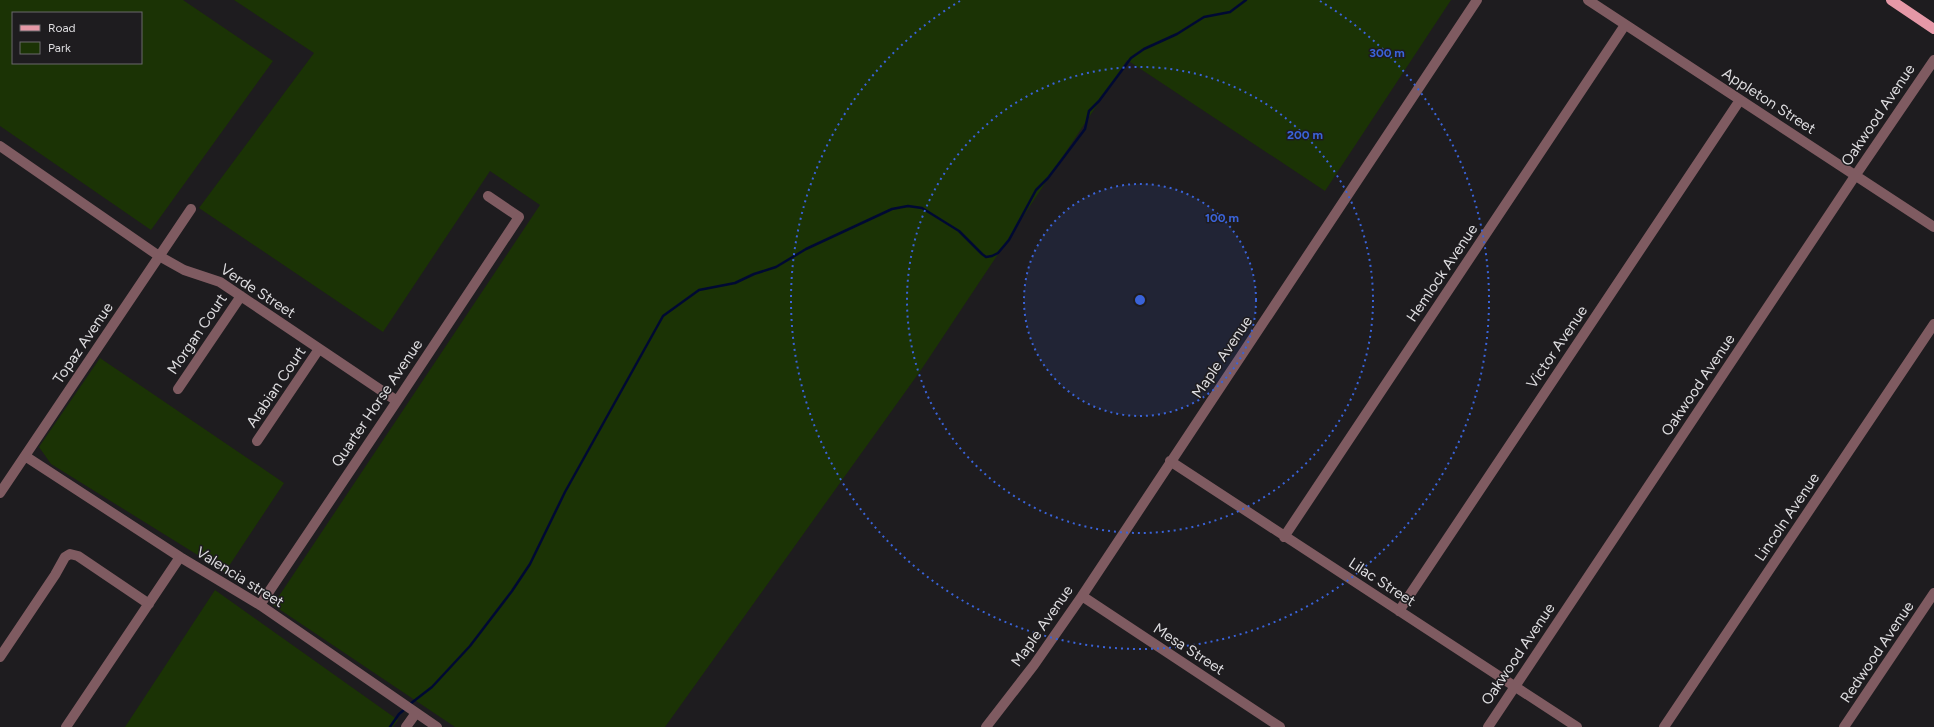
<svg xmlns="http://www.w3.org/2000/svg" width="1934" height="727" font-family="Figtree,sans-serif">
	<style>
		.green { fill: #1b3305; fill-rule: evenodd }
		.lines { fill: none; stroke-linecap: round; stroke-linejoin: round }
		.stream { stroke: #000933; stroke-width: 2.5 }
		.minor { stroke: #7f5b61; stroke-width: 10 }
		.major { stroke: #e598a7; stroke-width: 10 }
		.ring { fill: none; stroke: #3a63d9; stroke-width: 2; stroke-dasharray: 2 4 }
		.labels { text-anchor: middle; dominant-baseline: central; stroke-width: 3; stroke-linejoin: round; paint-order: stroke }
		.street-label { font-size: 15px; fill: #dddcdf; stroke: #1e1c1f }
		.centre { fill: #3a63d9; stroke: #1e1c1f; stroke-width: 2 }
		.ring-label { font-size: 12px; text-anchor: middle; font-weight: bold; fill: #3a63d9; stroke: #1e1c1f; stroke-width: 3; stroke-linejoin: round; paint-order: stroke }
	</style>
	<rect width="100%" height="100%" fill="#1e1c1f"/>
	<path class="green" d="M0,0h183l90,61 -122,169 -151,-104zM13,13h128v50h-128z
		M234,0h1217l-126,191 -198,-131 -206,310 -256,357h-210l-182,-122 267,-400 -50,-34 -107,161 -184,-124 115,-155z
		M100,358l184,125 -59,89 -174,-108 -12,-17z
		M215,590l183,130 -5,7h-268z"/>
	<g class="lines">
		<path class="stream" d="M410,704l22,-17 38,-41 42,-55 18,-27 35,-72 98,-176 36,-26 36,-7 19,-9 22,-7 30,-18 86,-40 16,-3 14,2 37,23 23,23 4,3 6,-1 6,-3 11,-13 27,-50 12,-12 37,-49 4,-18 10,-10 32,-43 13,-9 33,-15 27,-17 26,-5 16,-12
			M390,727l9,-13 6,-5"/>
		<path class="minor" d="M1588,0l346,227
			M0,146l159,110 25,14 36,12 177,119
			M178,389l63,-93
			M257,441l62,-92
			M25,456l155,101 80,48 177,122
			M1170,461l407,266
			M0,493l191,-284
			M1284,537l341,-512
			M1082,596l198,131
			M260,605l137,-204 122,-184 -31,-21
			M1399,611l341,-511
			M0,657l55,-82 10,-18 5,-3 8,2 71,48
			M66,727l114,-170
			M406,727l10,-14
			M986,727l48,-62 48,-69 395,-596
			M1488,727l367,-551 79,-116
			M1664,727l270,-403
			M1844,727l90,-134"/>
		<path class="major" d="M1891,0l43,29"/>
	</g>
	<circle cx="1140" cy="300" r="116" fill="#3a63d9" fill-opacity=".12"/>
	<g class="ring">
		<circle cx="1140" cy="300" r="116"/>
		<circle cx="1140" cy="300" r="233"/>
		<path d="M1320 1A349 349 0 1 1 960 1"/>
	</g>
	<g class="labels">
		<g class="street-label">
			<text transform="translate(1769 101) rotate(33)">Appleton Street</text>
			<text transform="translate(1878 115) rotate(-56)">Oakwood Avenue</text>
			<text transform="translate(1442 273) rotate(-56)">Hemlock Avenue</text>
			<text transform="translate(258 291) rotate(33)">Verde Street</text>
			<text transform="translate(197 334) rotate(-56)">Morgan Court</text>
			<text transform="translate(83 343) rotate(-56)">Topaz Avenue</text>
			<text transform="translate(1557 347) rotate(-56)">Victor Avenue</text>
			<text transform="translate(1222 357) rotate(-56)">Maple Avenue</text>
			<text transform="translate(1698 385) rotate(-56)">Oakwood Avenue</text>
			<text transform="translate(276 387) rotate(-56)">Arabian Court</text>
			<text transform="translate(377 403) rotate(-56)">Quarter Horse Avenue</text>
			<text transform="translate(1787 517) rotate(-56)">Lincoln Avenue</text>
			<text transform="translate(240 577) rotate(32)">Valencia street</text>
			<text transform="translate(1382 582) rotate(33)">Lilac Street</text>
			<text transform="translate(1042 626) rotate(-55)">Maple Avenue</text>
			<text transform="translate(1189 649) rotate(33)">Mesa Street</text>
			<text transform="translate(1877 652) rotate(-56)">Redwood Avenue</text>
			<text transform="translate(1518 654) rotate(-56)">Oakwood Avenue</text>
		</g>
	</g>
	<circle cx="1140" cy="300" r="6" class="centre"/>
	<g class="ring-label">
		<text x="1387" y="57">300 m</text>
		<text x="1305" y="139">200 m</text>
		<text x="1222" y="222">100 m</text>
	</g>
	<rect x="12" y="12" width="130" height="52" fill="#1e1c1f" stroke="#6a696c"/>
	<rect x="20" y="25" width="20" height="6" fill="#e598a7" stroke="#6a696c"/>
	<text x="48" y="32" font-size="12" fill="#dddcdf">Road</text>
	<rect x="20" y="42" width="20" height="12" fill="#1b3305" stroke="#6a696c"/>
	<text x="48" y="52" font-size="12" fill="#dddcdf">Park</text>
</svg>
